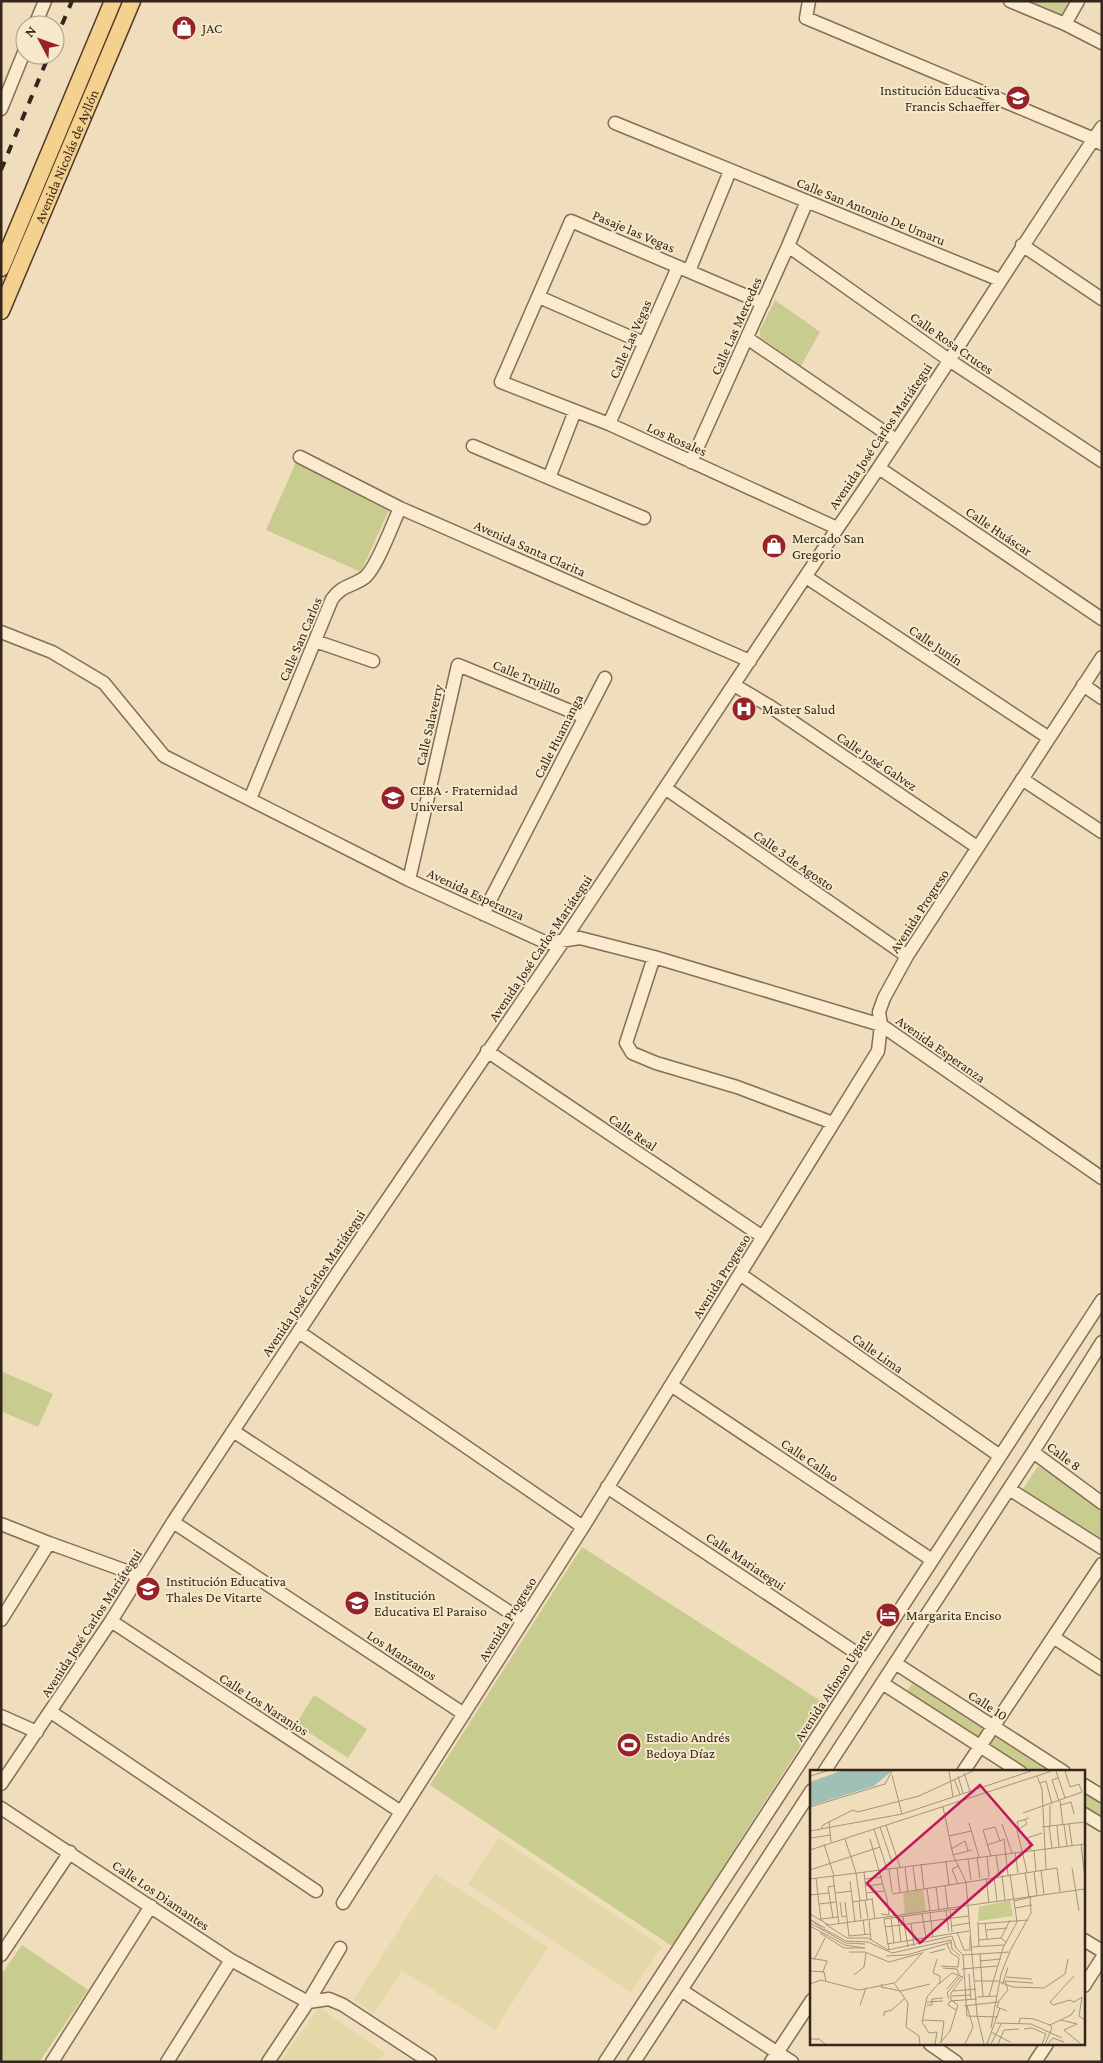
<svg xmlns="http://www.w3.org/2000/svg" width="1103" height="2063" font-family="'Crimson Pro',serif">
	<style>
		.farmland { fill: #e4d8a8 }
		.green { fill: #c8cc8f }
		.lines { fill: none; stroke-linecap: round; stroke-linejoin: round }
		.minor-casing { stroke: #866d55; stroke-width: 15 }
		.major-casing { stroke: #533b2a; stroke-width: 19 }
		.minor { stroke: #faebce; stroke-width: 12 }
		.major { stroke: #f5d190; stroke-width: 16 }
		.rail { stroke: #34261a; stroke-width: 4; stroke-dasharray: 9 9; stroke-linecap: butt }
		.labels { text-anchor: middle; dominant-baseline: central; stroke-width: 4; stroke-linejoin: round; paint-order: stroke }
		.poi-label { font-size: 14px; fill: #34261a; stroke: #f6e8cb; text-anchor: start }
		.street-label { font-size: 14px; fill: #34261a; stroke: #f6e8cb }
		.inset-road { fill: none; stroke: #a4947b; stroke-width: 1 }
		.view { fill: #c2185b; fill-opacity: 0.15; stroke: #c2185b; stroke-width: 2.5 }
		.inset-edge { fill: none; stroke: #34261a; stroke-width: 2.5 }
	</style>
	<rect width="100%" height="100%" fill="#efddbb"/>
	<path class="farmland" d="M499,1838l163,109 -31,45 -163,-108z
		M435,1874l113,73 -53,83 -93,-60 -28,43 -21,-13z
		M319,2007l66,46 -7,9h-98z"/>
	<path class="green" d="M1025,1h49l-10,17z
		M775,300l45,32 -19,34 -41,-29v-7z
		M297,460l95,43 -31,69 -95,-42z
		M1,1371l52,23 -15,33 -37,-16z
		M1038,1466l64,41v32l-79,-50z
		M582,1547l245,158 -155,241 -242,-161z
		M914,1681l70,46 -7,11 -70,-47z
		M314,1695l53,34 -19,29 -52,-34z
		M995,1736l56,36h-21l-41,-27z
		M1084,1793l18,12v13l-18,-11z
		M22,1945l66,45 -49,72h-38v-87z"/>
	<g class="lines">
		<defs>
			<path id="minor" d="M809,1l-3,17 288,121 8,5
				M1010,1l55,23 37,19
				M1065,24l13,-23
				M35,25l10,-24
				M1,109l24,-59
				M615,123l385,157
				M1022,245l80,54
				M788,246l161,114 153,101
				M689,271l41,-100
				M539,297l105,46
				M763,303l-192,-82 -70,161 108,42 228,104
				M747,338l149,102
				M609,424l69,-157
				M473,446l171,72
				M300,457l100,51 350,153
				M691,462l97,-216 19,-45
				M879,468l223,151
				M549,478l26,-67
				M806,577l243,161
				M1,632l51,20 52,31 60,73 245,124 138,63 33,-5 74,19 227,68 221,153
				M315,641l58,20
				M734,685l37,22 206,140
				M1083,685l19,13
				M1022,779l80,53
				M665,788l242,168
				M250,799l82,-200c10,-14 19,-12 32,-21 12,-8 29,-55 36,-70
				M409,880l49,-215 127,52
				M483,914l122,-236
				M654,957l-28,86 6,10 24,10 81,24 96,36
				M487,1051l276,186
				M740,1274l260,182
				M299,1332l284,195
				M671,1385l261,175
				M233,1431l290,190
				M1033,1452l69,51
				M607,1487l260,173
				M1009,1489l93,59
				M173,1522l291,192
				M1,1524l48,19 91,33
				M1,1620l48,-77
				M111,1621l290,191
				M1053,1637l49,32
				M895,1663l169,109
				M882,1683l138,89
				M51,1712l265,179
				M1,1716l36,16
				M824,1772l209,-320 69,-110
				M963,1772l139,-208
				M1,1784l110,-163 62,-99 163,-247 228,-335 275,-414c91,-131 173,-267 263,-399
				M1084,1785l18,11
				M1,1808l230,152 77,42
				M1084,1814l18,11
				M343,1903l240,-376 295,-476 3,-26 -2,-13 5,-14 23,-42 195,-299
				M1084,1940l18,11
				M1,1955l69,-103
				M1084,1986l18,-28
				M681,1990l111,72
				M308,2002l21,-3 14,6 87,57
				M930,2044l26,18
				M52,2062l99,-156
				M167,2062l64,-102
				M268,2062l40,-60 32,-54
				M605,2062l497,-762
				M634,2062l178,-272
				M771,2062l41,-62
				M1035,2062l12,-18"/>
			<g id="major">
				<path d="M1,268l112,-267"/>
				<path id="s1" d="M1,311l131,-310"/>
			</g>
		</defs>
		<use href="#minor" class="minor-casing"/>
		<use href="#major" class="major-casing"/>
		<use href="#minor" class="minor"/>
		<use href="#major" class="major"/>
		<path class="rail" d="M55,41l17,-40
			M1,170l48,-115"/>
	</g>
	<defs>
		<symbol id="shop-disc" viewBox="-11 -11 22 22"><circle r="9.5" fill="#962329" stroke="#f6e8cb"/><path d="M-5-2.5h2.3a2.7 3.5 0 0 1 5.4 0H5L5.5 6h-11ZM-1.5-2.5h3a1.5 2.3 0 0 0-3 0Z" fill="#fff"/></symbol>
		<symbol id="school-disc" viewBox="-11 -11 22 22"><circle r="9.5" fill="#962329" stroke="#f6e8cb"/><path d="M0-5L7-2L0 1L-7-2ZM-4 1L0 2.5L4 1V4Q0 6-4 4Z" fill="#fff"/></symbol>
		<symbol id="hospital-disc" viewBox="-11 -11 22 22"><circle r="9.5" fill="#962329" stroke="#f6e8cb"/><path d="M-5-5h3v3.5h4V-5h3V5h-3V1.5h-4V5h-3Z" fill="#fff"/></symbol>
		<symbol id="hotel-disc" viewBox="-11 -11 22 22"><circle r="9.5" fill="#962329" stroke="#f6e8cb"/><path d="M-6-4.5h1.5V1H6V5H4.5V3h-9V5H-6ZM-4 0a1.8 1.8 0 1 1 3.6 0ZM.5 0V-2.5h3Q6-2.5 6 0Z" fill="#fff"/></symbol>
		<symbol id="stadium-disc" viewBox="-11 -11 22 22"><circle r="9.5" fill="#962329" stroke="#f6e8cb"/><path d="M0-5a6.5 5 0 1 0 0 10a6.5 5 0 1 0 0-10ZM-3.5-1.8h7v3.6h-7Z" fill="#fff"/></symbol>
	</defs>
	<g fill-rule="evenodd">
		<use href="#shop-disc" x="170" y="14" width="28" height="28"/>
		<use href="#school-disc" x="1004" y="84" width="28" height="28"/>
		<use href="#shop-disc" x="760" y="532" width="28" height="28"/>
		<use href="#hospital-disc" x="730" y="695" width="28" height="28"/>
		<use href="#school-disc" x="379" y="784" width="28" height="28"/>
		<use href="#school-disc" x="134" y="1575" width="28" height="28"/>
		<use href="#school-disc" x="343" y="1589" width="28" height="28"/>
		<use href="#hotel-disc" x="874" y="1601" width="28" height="28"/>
		<use href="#stadium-disc" x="615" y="1731" width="28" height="28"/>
	</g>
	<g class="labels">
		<g class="poi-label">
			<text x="202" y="28">JAC</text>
			<text x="1000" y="90" text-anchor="end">Institución Educativa<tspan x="1000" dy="16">Francis Schaeffer</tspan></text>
			<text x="792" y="538">Mercado San<tspan x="792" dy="16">Gregorio</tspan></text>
			<text x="762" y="709">Master Salud</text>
			<text x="410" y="790">CEBA - Fraternidad<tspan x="410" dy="16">Universal</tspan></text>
			<text x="166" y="1581">Institución Educativa<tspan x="166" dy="16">Thales De Vitarte</tspan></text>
			<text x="374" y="1595">Institución<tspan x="374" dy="16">Educativa El Paraiso</tspan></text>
			<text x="906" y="1615">Margarita Enciso</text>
			<text x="646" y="1737">Estadio Andrés<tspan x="646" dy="16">Bedoya Díaz</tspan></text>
		</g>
		<g class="street-label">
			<text stroke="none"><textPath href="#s1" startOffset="168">Avenida Nicolás de Ayllón</textPath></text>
			<text transform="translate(871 211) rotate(22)">Calle San Antonio De Umaru</text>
			<text transform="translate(634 231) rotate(23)">Pasaje las Vegas</text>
			<text transform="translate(736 326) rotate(-66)">Calle Las Mercedes</text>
			<text transform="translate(630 339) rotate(-66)">Calle Las Vegas</text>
			<text transform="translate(952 343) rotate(35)">Calle Rosa Cruces</text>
			<text transform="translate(880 436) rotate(-56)">Avenida José Carlos Mariátegui</text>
			<text transform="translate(677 439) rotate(24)">Los Rosales</text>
			<text transform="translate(999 531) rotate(34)">Calle Huáscar</text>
			<text transform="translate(530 548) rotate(24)">Avenida Santa Clarita</text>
			<text transform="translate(300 639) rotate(-67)">Calle San Carlos</text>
			<text transform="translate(936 645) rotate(34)">Calle Junín</text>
			<text transform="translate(527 677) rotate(22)">Calle Trujillo</text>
			<text transform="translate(429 725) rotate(-77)">Calle Salaverry</text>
			<text transform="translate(558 736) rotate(-63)">Calle Huamanga</text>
			<text transform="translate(877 761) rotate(34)">Calle José Galvez</text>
			<text transform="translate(794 860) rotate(35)">Calle 3 de Agosto</text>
			<text transform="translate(476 894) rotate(25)">Avenida Esperanza</text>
			<text transform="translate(919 911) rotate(-57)">Avenida Progreso</text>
			<text transform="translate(540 948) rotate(-56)">Avenida José Carlos Mariátegui</text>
			<text transform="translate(941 1049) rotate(35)">Avenida Esperanza</text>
			<text transform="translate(633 1132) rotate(34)">Calle Real</text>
			<text transform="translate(721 1276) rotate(-58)">Avenida Progreso</text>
			<text transform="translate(313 1283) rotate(-56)">Avenida José Carlos Mariátegui</text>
			<text transform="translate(878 1353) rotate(35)">Calle Lima</text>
			<text transform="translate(1064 1456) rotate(37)">Calle 8</text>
			<text transform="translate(810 1460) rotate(34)">Calle Callao</text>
			<text transform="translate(746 1561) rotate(34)">Calle Mariategui</text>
			<text transform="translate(507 1619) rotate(-58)">Avenida Progreso</text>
			<text transform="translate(91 1623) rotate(-57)">Avenida José Carlos Mariátegui</text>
			<text transform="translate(402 1655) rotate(33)">Los Manzanos</text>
			<text transform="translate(833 1685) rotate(-57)">Avenida Alfonso Ugarte</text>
			<text transform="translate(264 1704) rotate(33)">Calle Los Naranjos</text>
			<text transform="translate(988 1705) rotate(33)">Calle 10</text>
			<text transform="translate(161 1895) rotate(34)">Calle Los Diamantes</text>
		</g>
	</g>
	<g transform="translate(810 1770)">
		<rect width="275" height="275" fill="#efddbb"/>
		<path d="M113,120l3,21 -21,3 -2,-21zM200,130l3,16 -35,5 1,-14z" fill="#c8cc8f"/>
		<path d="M31,1h51l-18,15 -64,20v-24z" fill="#a0bfb5"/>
		<path class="inset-road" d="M139,1l4,26M246,1l9,27M154,3l6,18M82,5l10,39M0,6l17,-5M148,6l5,17M227,6l5,13 4,80M248,8l-6,2 7,21M144,9l6,15M230,13l6,-2 6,23M250,31l3,24M240,35v21M251,35l10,-3 3,12M0,37l75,-23 7,-13M133,37l10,48 13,27 11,133 7,29M213,43l59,-21 -3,-8 -9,3 -5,-16M215,50l2,4 -10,6 10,42M19,51l2,21M159,53l10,34M192,54l10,29M259,54l3,21M76,55l14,42M254,55l3,21M239,56l3,22M247,56l2,21M70,57l12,35M232,57l43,-5M209,58l-2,-6 12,-4M11,59l2,-4 30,-15 5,2 61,-16 54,-25M64,59l13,40M0,61l92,-17 129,-43M139,66l22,-5M0,68l21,-3M35,69l11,34M60,69l17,60 2,16 -8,-1M194,70l4,35M14,74l10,32M271,74l4,35M177,75l18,-6M141,79l14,-8 3,10M0,80l242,-79M221,80l-4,-12 15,-5M224,80l2,21M205,82l3,21M143,85l19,-5M186,85l3,21M177,86l2,21M181,86l-8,-26 12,-3 5,14M167,87l3,21M158,89l3,21M136,92l3,23M111,94l3,25M103,96l3,24M95,97l3,25M87,98l3,25M262,98l7,43M79,99l3,23M0,100l70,-23M231,100l3,24M224,101l3,25M54,102l3,28M215,102l4,25M46,103l4,28M192,105l3,25M23,106l6,48M184,107l3,24M6,108l5,43M176,108l3,25M0,109l275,-35M55,109l17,-2M40,111l5,41M148,114l-6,-15 7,-3M55,116l18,-2M135,116l3,23M126,117l3,23M117,119l3,22M25,123l17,-2M56,123l18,-2M82,124l165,-26 3,24M0,125l19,-2M62,129l3,20M55,130l3,18M49,131l2,18M204,131l21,-5M30,132l2,15 5,-1M35,132l4,34 22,-2M42,132l21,-3M9,134l17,-2M205,138l17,-3M136,141l3,21M140,141l2,21M120,143l3,24M0,144l19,11 256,-36M112,144l4,23M88,147l3,25M93,147l5,30M23,148l-5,-31 6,-1M81,148l3,25M11,149l17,-2M74,149l73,-10M74,149l5,31M53,150l2,15M59,150l2,20M168,152l1,25M0,153l36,20 19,1M175,153l2,16M15,154l22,14h21l20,12 64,-14 4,12 7,7 46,-3M101,154l3,22M168,154l50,-4M0,156l35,19 20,3M141,156l18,-3M75,157l83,-11M14,159l22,12 22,1 24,11 59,-13 1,9 8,7M14,160l-13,-10 14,8M176,160l21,-2M147,162l7,18h6v-13M10,163l24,15h21M191,168l9,-18M169,170l22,-2 5,4M77,174l82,-13M137,174l4,9 8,5 -1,9M162,177l32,-2M39,182h16l24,10 33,-9M120,183l15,-4M170,184l3,43M153,185l4,61 31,1M76,186l21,-1 45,-13M0,188l17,3 -4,11M4,190l11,-22M170,191l21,-2M131,196l17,1M133,198l14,1 2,6 -12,14M152,199l35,-3M0,201l14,1 2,9M159,204l2,26M44,205l10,-8 2,-14M264,206l-24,26 3,3 17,-5 4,2 8,-5 -3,19 6,4M196,207l26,2M165,211h24M189,212l14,5 31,1 21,-14 3,-15M85,213l28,-31M193,213l5,-16M0,214l11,-4 38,10 35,-7 14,20 -2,24 13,9 1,8M72,214l-1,3 20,4 29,-7M129,214l13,-11 11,4 -12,16v7l7,5M143,221l23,-2M142,226l18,-1M179,226l14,-48 14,-26 -7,-48M167,227l20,-1M139,229l-2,-6 14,-17M117,232l16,-1M189,232l-2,5 10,4M50,235l6,-17M117,235h5v-6l11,-1M154,236l34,-4 10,-12 -3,-9 28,2M146,240l-8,-5 2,-4 27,-2M74,246v-4l8,-2 13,-12M112,250l22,1 -3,22M251,250l16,4 -13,6 17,14M186,253l35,1 31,14M209,254l1,-6 14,1 16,6M240,255l21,-10 4,-6M181,258l10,-54 10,-25 20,-36 -1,-17M214,259l8,-1 14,6 -4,10M181,262l19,10M0,269h9l6,5M130,273l10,-12 8,-26M125,274l2,-12 -8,1 -7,-11 5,-25 13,-15v-6l-7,-3 4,-14M155,274l8,-17 -6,-21M177,274l13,-36M181,274l10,-20M188,274l6,-14 15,-1M235,274l7,-16 -2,-3M238,274l5,-6 11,4"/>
		<path class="view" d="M170,15l52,60 -112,98 -53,-60z"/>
		<rect width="275" height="275" class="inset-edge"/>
	</g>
	<rect width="1103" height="2063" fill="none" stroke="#34261a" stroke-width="5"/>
	<g transform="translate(40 40) rotate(311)"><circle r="24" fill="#f6e8cb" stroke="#a89a84"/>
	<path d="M0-4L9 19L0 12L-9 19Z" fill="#962329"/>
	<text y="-8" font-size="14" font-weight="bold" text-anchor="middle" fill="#34261a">N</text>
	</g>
</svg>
